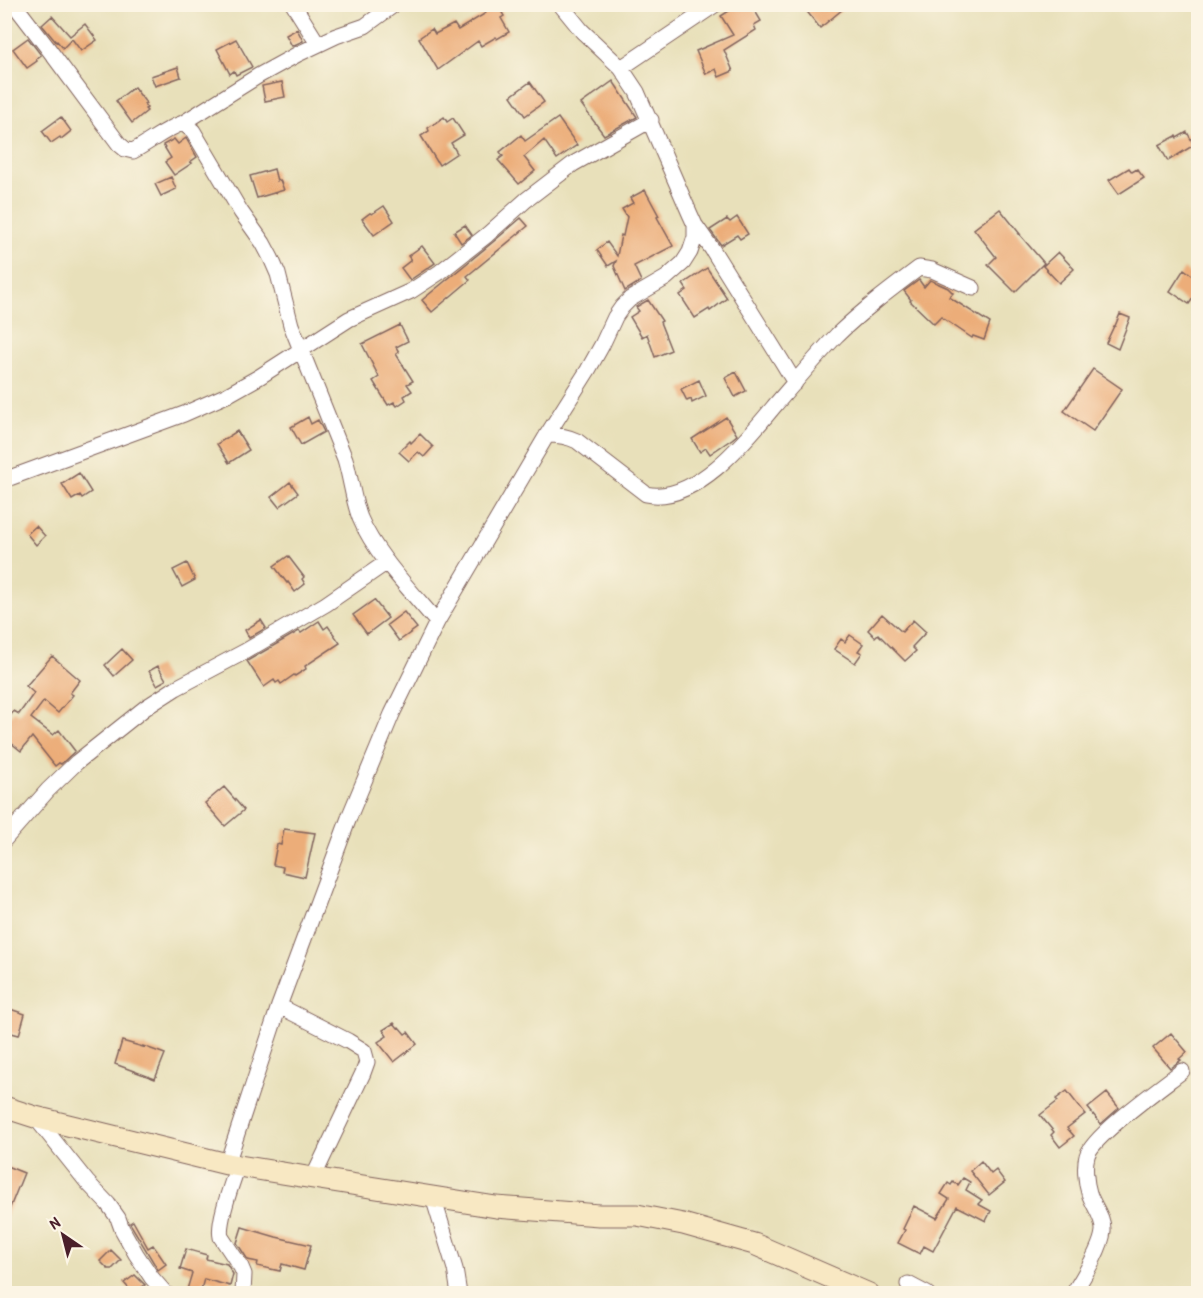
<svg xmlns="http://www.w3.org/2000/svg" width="1203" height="1298" font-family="'Patrick Hand',sans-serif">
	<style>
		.building { fill: #ecad79 }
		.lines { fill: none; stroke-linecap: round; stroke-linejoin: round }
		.street-casing { stroke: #81635d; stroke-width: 17 }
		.secondary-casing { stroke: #81635d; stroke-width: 23 }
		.street { stroke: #fff; stroke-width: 15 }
		.secondary { stroke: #f8e8c3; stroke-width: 21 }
	</style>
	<rect width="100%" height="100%" fill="#fcf5e5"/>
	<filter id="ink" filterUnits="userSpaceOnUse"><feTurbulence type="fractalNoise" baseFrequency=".0167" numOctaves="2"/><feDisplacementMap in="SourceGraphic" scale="12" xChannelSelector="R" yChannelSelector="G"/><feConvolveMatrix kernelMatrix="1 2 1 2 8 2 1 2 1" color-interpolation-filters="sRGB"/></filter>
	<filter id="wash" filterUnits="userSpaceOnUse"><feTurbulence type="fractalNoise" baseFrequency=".008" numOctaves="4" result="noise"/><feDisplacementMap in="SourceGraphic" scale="24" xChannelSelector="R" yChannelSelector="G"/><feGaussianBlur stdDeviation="1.35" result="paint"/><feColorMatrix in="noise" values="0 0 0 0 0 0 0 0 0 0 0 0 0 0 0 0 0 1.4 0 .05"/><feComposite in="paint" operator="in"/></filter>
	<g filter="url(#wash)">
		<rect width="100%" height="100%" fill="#e8e0ba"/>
		<g id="blocks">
			<path class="building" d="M481,4h16l7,12 -3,2 8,14 -12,7 -1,-2 -15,9 -3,-5 -40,29 -19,-32 13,-9 3,5 19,-10 4,6 28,-17z
				M740,4h11l10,17 -7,4 2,5 -32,20 9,21 -14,6 -3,-8 -10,5 -10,-23 37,-16 -12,-19z
				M801,4h48l-29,24z
				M52,16l18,20 15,-12 12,16 -16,11 -9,-12 -9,9 -6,-7 -1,1 -14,-17z
				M297,29l6,12 -11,5 -6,-11z
				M28,38l13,17 -5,4 1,2 -10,7 -14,-19z
				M236,39l16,28 -16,8 -2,-4 -4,3 -13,-25z
				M178,67l3,10 -26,9 -4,-10z
				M613,81l24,36 -33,18 -23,-31z
				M282,82l3,15 -20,4 -3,-15z
				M530,82l14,20 -19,14 -14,-20z
				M134,87l12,16 -2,1 3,4 -2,1 2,2 -15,12 -16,-22z
				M61,117l10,14 -10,8 -1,-2 -9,6 -9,-12z
				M444,117l3,5 6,-4 11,17 -13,8 6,10 -18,12 -18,-29 8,-5 -1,-3z
				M558,118l19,27 -20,14 -13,-19 -20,17 11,14 -16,13 -21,-24 5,-4 -3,-4 21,-17 4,6z
				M1187,132l7,13 -26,16 -9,-16 17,-9 1,2z
				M186,138l11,19 -7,5 2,1 -18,12 -9,-13 6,-4 -8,-13 11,-6 4,5z
				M1129,168l3,4 5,-3 7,9 -25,16 -10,-14z
				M274,169l3,12 3,-1 4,10 -27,8 -7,-22z
				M171,177l5,12 -15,7 -6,-12z
				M645,190l14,26 -2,1 16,29 -39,20 7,15 -16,10 -11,-25 2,-5 -8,5 -11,-16 10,-8 10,14 4,-21 2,1 4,-19 -5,-8 11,-6 -3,-5z
				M384,206l10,15 -20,14 -12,-16 8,-6 2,1z
				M1000,209l20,25h-1l25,29 -29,29 -27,-27 8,-8 -22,-28z
				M737,217l11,17 -8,5 -3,-4 -16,10 -11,-15 17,-11 3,3z
				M521,218l7,8 -61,50 3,4 -38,32 -10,-12 71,-58z
				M465,225l7,10 -11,8 -7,-11z
				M422,246l13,17 -25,17 -9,-12 10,-8 -3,-4z
				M1058,252l16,17 -15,14 -16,-17z
				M707,268l20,30 -17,13 -1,-2 -14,9 -15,-23 7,-5 -4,-6z
				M1184,269l12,9 -2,3 4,3v7l-9,13 -19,-13z
				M919,280l5,7 6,-7 18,8 5,5 -4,4 41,26 -6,17 -11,-4 -1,2 -31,-21 -7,7 -24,-23 1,-1 -7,-9z
				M648,300l14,21 -2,1 11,28 -16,7 -8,-23 -5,3 -12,-20 9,-6 -3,-4z
				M1120,314l10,4 -12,31 -12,-6 8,-17h1z
				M400,325l8,16 -12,6 3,5 -3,2 17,27 -6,3 5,7 -8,5 2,4 -9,6 -3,-4 -6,3 -15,-24 6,-4 -17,-33z
				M1093,369l29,20 -29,42 -29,-20z
				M736,372l10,19 -11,6 -10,-19z
				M699,380l7,16 -14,7 -1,-4 -4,2 -6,-12z
				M308,417l3,7 7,-4 6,12 -23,13 -10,-18z
				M726,417l11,18 -5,4 -22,15 -4,-6 -6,4 -8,-13z
				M237,431l12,19 -20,13 -12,-19z
				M420,434l13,13 -9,10 -6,-5 -9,9 -10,-9 11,-11 1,2z
				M79,473l12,19 -9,6 -2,-3 -8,5 -10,-16z
				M290,482l8,11 -19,14 -8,-10z
				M36,526l9,10 -9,9 -9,-11z
				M288,556l16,21 -2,2 3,5 -10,8 -7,-10 -1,1 -13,-17z
				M187,563l8,17 -13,7 -9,-17z
				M374,600l14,18 -21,16 -14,-19z
				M404,612l13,16 -18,13 -12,-16z
				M882,614l20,18 11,-12 13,12 -14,15 4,4 -11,10 -27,-27 -3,3 -7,-7z
				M261,620l5,8 -17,10 -4,-8z
				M319,621l5,8 4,-3 12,17 -35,23 1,3 -11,7 -1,-1 -13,9 -2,-3 -3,2 -2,-3 -10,7 -17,-26 52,-30 2,2z
				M850,635l13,9 -5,7 4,2 -7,10 -21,-14 7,-10 4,3z
				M122,649l10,11 -18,16 -9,-11z
				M52,656l28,24 -10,13 3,2 -15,18 -14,-12 -13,17 22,17 6,-5 16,21 -14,13 -2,-1 -4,3 -23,-29 -11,14 -16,-13 6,-9 -7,-6 10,-12 5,3 15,-21 -8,-7z
				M158,666l8,14 -9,5 -8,-14z
				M224,787l20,23 -19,16 -20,-23z
				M284,829l31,4 -10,44 -23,-5 1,-5 -10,-2 4,-21 4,1z
				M4,1007l21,7 -6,21 -15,-4z
				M394,1023l4,5 1,-1 6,7 3,-2 9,12 -23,18 -16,-20 9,-6 -4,-6z
				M1171,1033l16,19 -8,7 2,1 -11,8 -17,-20z
				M122,1041l21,6v-1l22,8 -10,25 -40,-15z
				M1067,1091l18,23 -18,14 7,8 -14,11 -9,-12 3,-3 -14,-17 18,-14 -2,-2z
				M1107,1093l12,15 -18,16 -13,-16z
				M981,1161l10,13 5,-4 9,12 -16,13 -19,-24z
				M4,1165l20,8 -19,47h-1z
				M963,1178l7,4 -4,8 16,10 -4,4 13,7 -5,10 -29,-15 -24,45 -9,-5 -4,8 -22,-11 7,-13 -2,-1 11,-23 23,12 12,-19 -8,-5 7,-11 3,2 2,-3 5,3z
				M133,1221l15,27 5,-3 13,19 -8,6 -27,-45 -1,-2z
				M242,1227l34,10 35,8 -7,25 -22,-6 -2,7 -23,-5 1,-4 -10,-2 -11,-17z
				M186,1249l21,6 -1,4 21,5 6,10 -3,12 -26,-7 -4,14h-14l6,-20 -12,-4z
				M111,1250l10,10 -9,9h-4l-8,-8z
				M135,1275l10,10 -12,8 -9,-10z"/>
		</g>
	</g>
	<g filter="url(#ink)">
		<use href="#blocks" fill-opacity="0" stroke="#81635d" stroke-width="1.5"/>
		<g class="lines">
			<defs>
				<path id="street" d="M14,4l33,43 72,97 6,5 8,2c17,-9 32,-22 50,-28l10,8 48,81 22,31 8,15 7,16 13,51 54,134c6,20 8,41 15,59 15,36 52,74 77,104
					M293,4l25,40
					M621,68l95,-64
					M183,123l75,-47 40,-22 38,-18 29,-10 30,-22
					M695,225l17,24 71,114 12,20
					M547,435c12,0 20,1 30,6l69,53c49,11 102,-56 130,-90 20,-23 40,-47 61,-69 26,-25 54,-46 82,-67l13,2 41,18
					M4,480l180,-66 43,-19 32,-18 90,-58 62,-28 29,-19 47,-37 39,-35 47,-36 78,-44
					M4,840l44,-50 29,-28 68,-54 31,-20 68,-36 82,-48 61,-42
					M279,1006l69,35 16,10 3,11 -4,11 -50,105
					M35,1117l52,65 21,22 10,14 4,11 14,25 16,24 14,16
					M227,1164l52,-158 71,-191 42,-101 45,-92 110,-187 41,-65 14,-25 13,-28 7,-10 8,-8 36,-21 17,-15 7,-11 5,-15v-12l-5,-11 -53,-122 -16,-24 -39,-37 -22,-27
					M238,1165c-5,16 -21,57 -17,72l20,30 3,7 -1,20
					M433,1197l22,72 4,25
					M908,1284l19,10
					M1073,1294c9,-15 29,-46 30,-63 1,-14 -10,-25 -14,-38 -3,-10 -5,-27 -2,-37 5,-20 76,-70 95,-85"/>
				<path id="secondary" d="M4,1107l31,10 192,47 86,14 183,29 103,8h38l46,9 71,20 115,50"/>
			</defs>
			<use href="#street" class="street-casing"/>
			<use href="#secondary" class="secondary-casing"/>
			<use href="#street" class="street"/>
			<use href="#secondary" class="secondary"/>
		</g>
	</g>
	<rect width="1203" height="1298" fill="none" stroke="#fcf5e5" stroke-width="24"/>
	<g transform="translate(63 1235) rotate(325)" stroke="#fcf5e5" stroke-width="4.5" paint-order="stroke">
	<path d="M0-4.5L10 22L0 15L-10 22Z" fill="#4a1f2b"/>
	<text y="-9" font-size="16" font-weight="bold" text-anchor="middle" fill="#4a1f2b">N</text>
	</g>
</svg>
